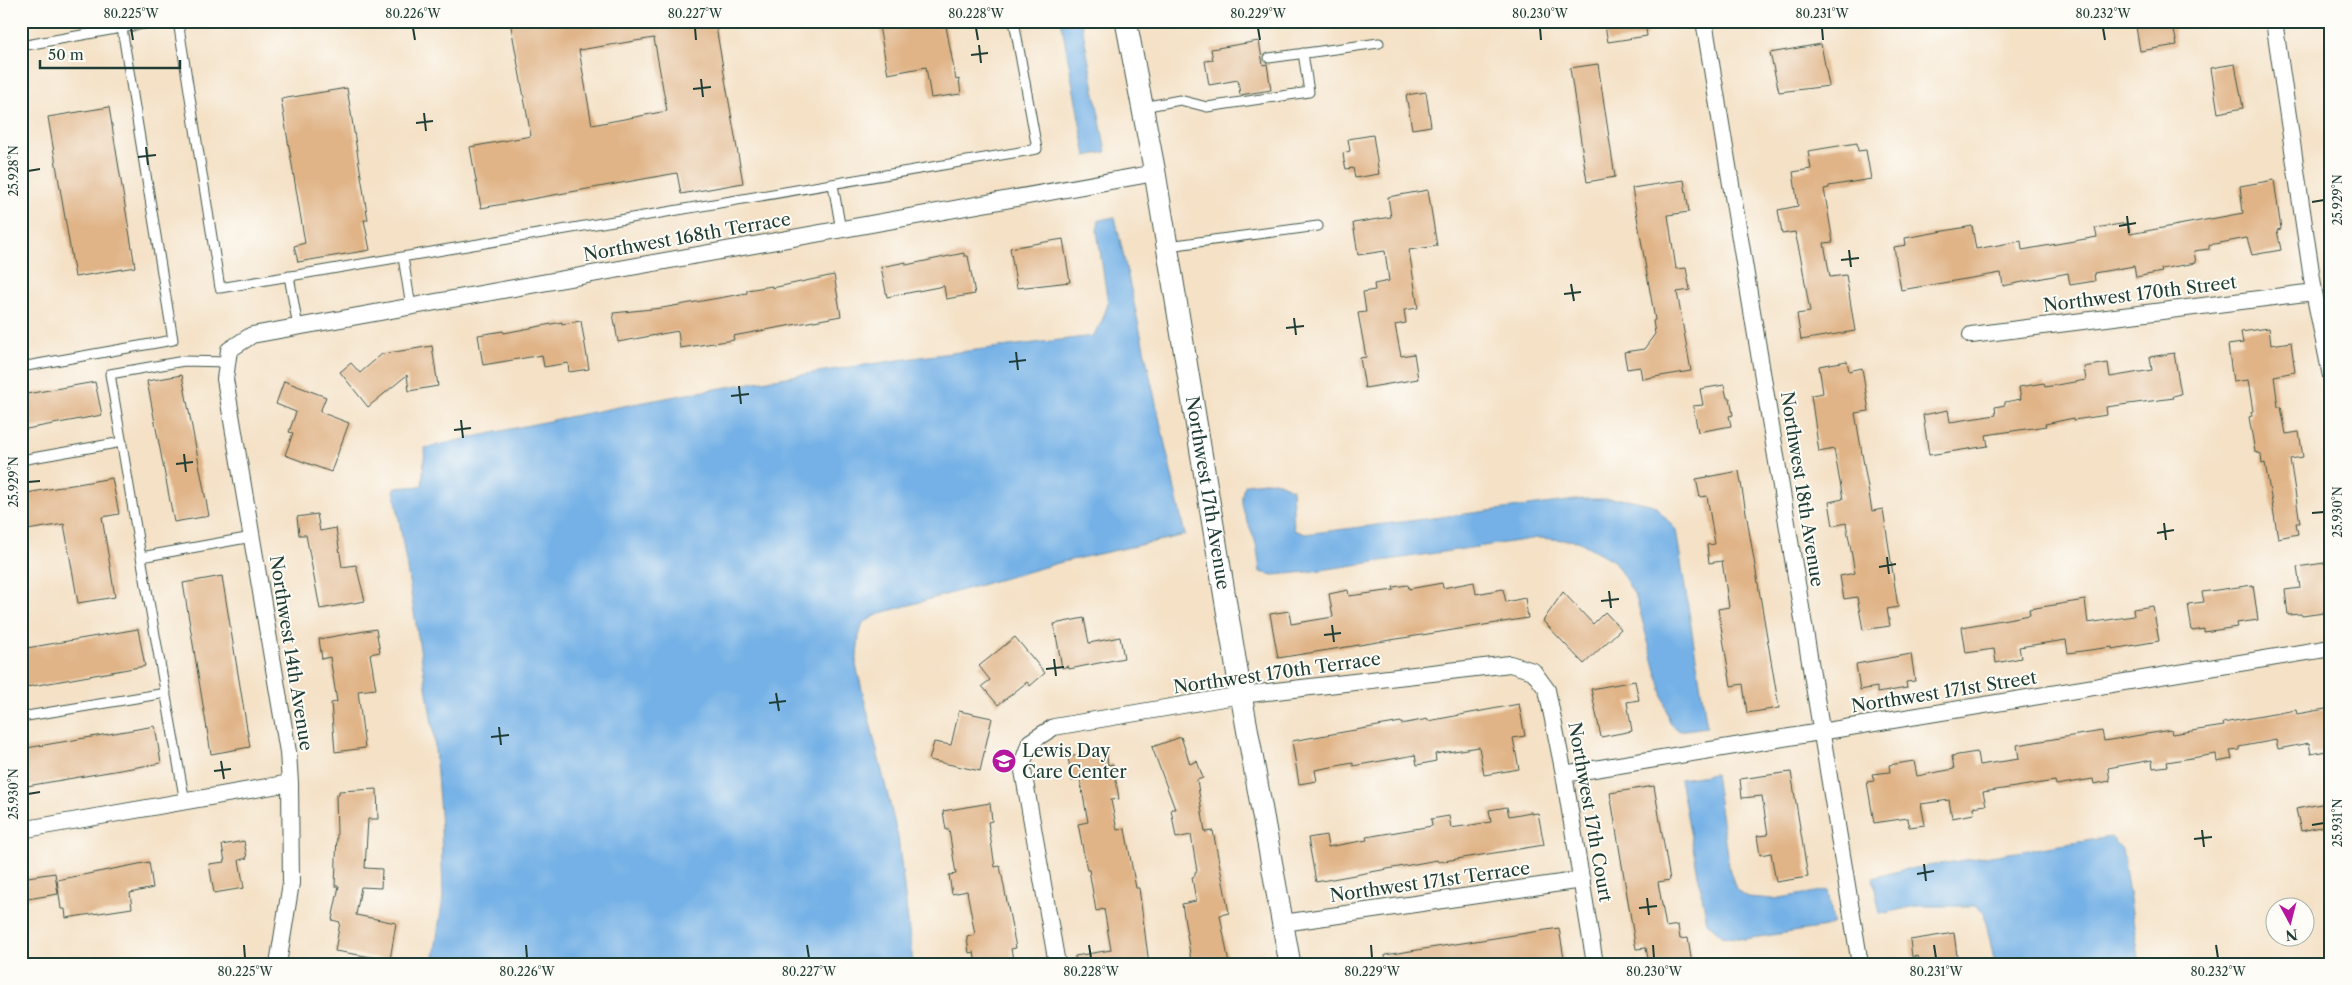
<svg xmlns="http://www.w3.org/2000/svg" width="2352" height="985" font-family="'Libre Caslon Text',serif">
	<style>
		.water { fill: #74b1e6; stroke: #4a778d }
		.building { fill: #e0b487; fill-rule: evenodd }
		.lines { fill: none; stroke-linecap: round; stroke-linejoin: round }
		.service-casing { stroke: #3f564a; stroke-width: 11 }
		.minor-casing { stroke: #3f564a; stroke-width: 18 }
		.tertiary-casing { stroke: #3f564a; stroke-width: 23 }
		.service { stroke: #fff; stroke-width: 9 }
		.minor { stroke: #fff; stroke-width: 16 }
		.tertiary { stroke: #fff; stroke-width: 21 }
		.ticks { fill: none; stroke: #1f3d34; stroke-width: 2 }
		.labels { text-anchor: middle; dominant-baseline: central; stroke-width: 4; stroke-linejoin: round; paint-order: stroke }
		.street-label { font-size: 18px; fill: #1f3d34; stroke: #fdfcf7 }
		.poi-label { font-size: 18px; fill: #1f3d34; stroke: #fdfcf7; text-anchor: start }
		.neatline { fill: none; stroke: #1f3d34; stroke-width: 2 }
		.ticks-label { font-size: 12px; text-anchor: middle; fill: #1f3d34 }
	</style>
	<rect width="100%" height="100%" fill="#fdfcf7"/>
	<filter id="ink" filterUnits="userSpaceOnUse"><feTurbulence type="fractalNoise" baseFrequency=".02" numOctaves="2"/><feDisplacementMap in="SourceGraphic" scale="10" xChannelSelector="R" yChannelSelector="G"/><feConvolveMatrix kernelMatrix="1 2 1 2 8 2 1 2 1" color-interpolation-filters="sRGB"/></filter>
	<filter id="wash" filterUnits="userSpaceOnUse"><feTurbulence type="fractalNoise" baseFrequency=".0096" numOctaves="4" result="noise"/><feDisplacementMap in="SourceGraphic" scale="20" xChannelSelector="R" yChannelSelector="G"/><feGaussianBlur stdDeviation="1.12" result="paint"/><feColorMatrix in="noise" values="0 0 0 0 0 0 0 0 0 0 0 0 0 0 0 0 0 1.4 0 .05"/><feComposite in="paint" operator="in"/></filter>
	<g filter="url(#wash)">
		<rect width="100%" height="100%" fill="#f4e1c6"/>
		<path class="water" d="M1061,21h20l25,131 -20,4z
			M1115,217l70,318 -123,27 -181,51 -18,10 -4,13 -3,29 42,172 15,127h-480l10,-67 -2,-70 -7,-91 -40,-248 28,-2 3,-38c174,-40 349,-72 526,-95 47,-6 95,-11 142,-17l9,-15 6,-17 -11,-73 2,-11z
			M1275,481l17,8 2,41 11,4 279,-35h43l27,6 22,25 31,197 -28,4 -9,-8 -34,-126 -22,-36 -36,-20 -40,-3 -231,34 -34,3 -13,-3c-1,-9 -2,-19 -4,-28 -5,-19 -22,-41 -10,-60z
			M1715,774l14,94 7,21 12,8 26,2 54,-9 5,33 -8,4 -80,12 -24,-3 -14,-14 -27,-143z
			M2111,837l11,12 18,115h-145l-11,-51 -8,-7h-60l-36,8 -7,-36 29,-8z"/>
		<g id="blocks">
			<path class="building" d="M510,21h205l28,162 -62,11 -4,-21 -196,35 -11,-61 61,-11zM654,38l13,73 -75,14 -13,-75z
				M878,21h67l11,59 3,-1 2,15 -30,4 -5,-31 -38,7z
				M1604,21h41l2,15 -39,6z
				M2135,21h37l5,24 -37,6z
				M1259,41l4,24 4,-1 4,26 -31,5 -2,-15 -29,5 -4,-24 8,-1 -2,-11z
				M1821,44l8,42 -50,6 -9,-39z
				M1598,64l17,113 -28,5 -17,-114z
				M2235,64l8,44 -25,5 -7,-45z
				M347,88l21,132h-4l6,30 -72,12 -4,-16 11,-3 -24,-144z
				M1426,92l5,34 -19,3 -6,-34z
				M109,107l26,160 -60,10 -27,-160z
				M1373,135l6,39 -24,4 -2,-10 -7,1 -2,-8 -1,-8 7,-2 -2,-12z
				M1857,143l1,8 8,-1 5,29 -42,7v2l-5,1 9,53 -9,1 6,34 16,-2 9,56 -54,9 -4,-26 13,-2 -9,-53 -6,-27 -13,2 -4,-24 20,-4 -5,-34 18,-3 -3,-18z
				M1684,180l5,32 -21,3 8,54 10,-1 4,22 -13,2 14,79 -49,8 -2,-12 -13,2 -3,-17 20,-3 11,-15 -2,-13 2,-1 -23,-132z
				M2274,180l7,49 -4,1 4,20 -29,5 -5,-17 -38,7v4l-15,2 2,12 -35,6 1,3 -26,5 -2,-11 -40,7 1,8 -25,4 -2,-12 -65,13 -2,-13 -100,17 -7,-43 12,-2 -1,-7 67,-12 4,23 45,-8 1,9 75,-13 -2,-9 33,-5 2,11 113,-21 -3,-27z
				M1428,190l9,56 -28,4 9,58 -14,2 2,13 -11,2 6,31 13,-2 4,25 -53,9 -5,-30 6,-1 -8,-44 8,-1 -3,-20 12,-2 -1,-6 15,-3 -4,-30 -27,4 -5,-32 38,-6 -3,-20z
				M1063,239l7,43 -53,6 -7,-40z
				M964,253v3h4l7,38 -29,5 -2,-13 -57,11 -6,-30 25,-5v3z
				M834,275l7,41 -108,20 1,4 -54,8 -2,-17 -60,11 -5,-29 49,-5 85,-15v-3l25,-4v2z
				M581,321l8,48 -20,3 -1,-9 -24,4 -2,-12 -59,10 -5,-30 25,-4 1,2 58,-11v2z
				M2269,328l2,17 20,-3 4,30 -21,4 4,31h3l5,27 13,-2 4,25 -13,2 10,64h-4l2,11 -20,4 -13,-75 -3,1 -1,-10 -6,-2 -6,-35 3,-1 -1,-4 2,-1 -5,-31 -15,2 -5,-37 15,-2 -2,-11z
				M432,346l6,40 -29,5 -2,-16 -39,32 -28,-35 11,-9 9,10 22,-19z
				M2174,353l7,41 -8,2 1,2 -68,9 1,8 -33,5v-2l-29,6 1,2 -60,9 2,11 -59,9 -6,-40 25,-5 2,12 46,-7 -1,-8 10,-2v-3l16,-3 -2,-12 25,-4 1,4 41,-7 -2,-13 24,-4 2,14 42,-7 -2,-13z
				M1847,361l2,10 13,-3 7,43 -14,2 17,98 11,-2 15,98 -11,2 3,17 -27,4 -6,-33 -13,2 -4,-23 15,-3 -9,-50 -13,3 -4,-24 14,-3 -9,-50 -15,3 -8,-57 12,-2 -4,-27z
				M182,375l27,141 -35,6 -27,-141z
				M284,381l42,16 -6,15 29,11 -18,49 -46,-17 8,-22 -4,-1 7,-20 -20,-8z
				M95,382l7,33 -81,15v-35z
				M1724,385l3,13h3l3,17 -4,1 2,10 -33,6 -5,-26 10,-1 -3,-16z
				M1739,471l40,237 -32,5 -4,-29 -12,2 -13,-77 11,-2 -7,-46 -13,2 -2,-18 8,-1 -8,-48 -7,1 -4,-18z
				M112,478l7,36 -17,3 13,80 -37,6 -14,-79 -43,7v-37z
				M317,514l3,17 16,-3 6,39 14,-2 9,36 -45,8 -14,-74h-7l-2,-18z
				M2331,562v50l-29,4 -1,-2 -13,1 -3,-25 15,-2 -3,-21z
				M222,576l28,171 -39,7 -28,-171z
				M1474,582l2,12 27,-5 3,13 19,-4 3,20 -250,40 -8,-44 19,-3 2,13 42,-7 -4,-23 19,-4 1,6 45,-6 -1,-3 15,-2 1,4 33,-6 1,5z
				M2253,585l5,35 -22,3 1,4 -33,5v-3l-12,2 -4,-27 16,-2 -2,-10z
				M1563,592l30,32 12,-12 16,17 -37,35 -41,-43z
				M2085,600l3,23 46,-7 -1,-7 20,-3 6,35 -47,8v-2l-44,6 -2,-13 -47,7 2,11 -25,5 -2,-14 -28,4 -4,-26 68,-12 -1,-6z
				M1084,618l5,25 31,-6 4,21 -55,11 -1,-3 -6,2 -8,-44z
				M138,629l7,37 -124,22v-39z
				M376,629l4,23 -10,2 6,35 -18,2 7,57 -30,4 -4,-49 6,-1 -7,-45 -8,2 -3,-20z
				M1015,637l30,36 -15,13 -3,-4 -29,23 -16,-19 8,-6 -11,-14z
				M1911,654l4,27 -9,1 1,6 -30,5v-6l-17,3 -4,-26z
				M1635,681l4,19 -12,2 5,29 -31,6 -10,-48z
				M1519,704l6,32 -12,2 6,31 -35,6 -5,-28 -44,7 1,7 -19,4 -2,-10 -62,11v-3l-38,7 2,11 -18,3 -7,-43 109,-19v2l27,-5v2z
				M2331,708v42l-20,4 -2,-11 -31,6 -2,-9 -37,7v3l-9,1 2,8 -15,3 -1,-8 -49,8 1,4 -15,2 -1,-8 -44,8 2,13 -16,3 -1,-5 -37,6 -1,-4 -72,11 3,13 -13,2 1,7 -22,4 -3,-18 -28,4 4,21 -16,2 -1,-9 -34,5 -7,-41 7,-1 -2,-7 18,-2 -1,-7 25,-4 3,15 37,-7 -2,-13 25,-4 2,13 40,-6 -2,-14 85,-14 2,10 67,-11 1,4 52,-8 -1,-3 73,-13 1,4z
				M959,711l33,7 -12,53 -51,-11 5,-18 17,3z
				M155,726l6,37 -140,24v-38z
				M1181,737l9,27 7,-3 6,17 -6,2 8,52 8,-1 16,82 -9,2 9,49h-16v-3l-15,3 -1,-5 -6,1 -9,-56 14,-3 -4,-24 3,-1v-4l2,-1 -6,-36 -15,3 -5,-29h4l-23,-62z
				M1106,751l2,14 5,-1 6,35 -8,1 6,30 8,-1 11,59h3l10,76h-73l-1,-8 36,-6 -7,-41 -8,2 -7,-41h-2l-9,-46 10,-2 -8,-43 -8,2 -4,-24z
				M1791,772l17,105 -32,5 -5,-29 -11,2 -3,-19 11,-1 -6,-39 -20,2 -2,-19z
				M1654,786l16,94 -12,2 8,45 12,-2 2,14 8,-1 4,26h-43l-3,-16 -10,1 -26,-156z
				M377,789l1,30h-10l-3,49 17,1 -1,19 -20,-1 -5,28 40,8 -6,37 -55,-9 5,-29 -8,-2 7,-34h-4l2,-52 -1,-39h3v-4z
				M2331,802v23l-30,6 -5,-22z
				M990,803l2,18 -4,1 7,45 5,-1 16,82 -5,1 3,15h-38l-2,-12 -5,1 -2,-16 8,-2 -8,-44 -15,3 -3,-19 7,-1 -7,-44h-3l-3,-19z
				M1507,807l2,9 22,-4v2l7,-1 6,32 -106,17 -1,-2 -121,22 -8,-44 18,-3 2,12 39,-7 -1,-3 66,-11 -1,-7 18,-3 2,12 40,-6 -2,-12z
				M244,841l3,17 -8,2 5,28 -30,5 -5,-29 16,-2 -3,-17z
				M149,862l4,26 -23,5 2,15 -66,10 -1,-9h-4l-4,-29z
				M55,873l3,21 -37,6v-22z
				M1559,928l5,31 -31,5h-147l-1,-9z
				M1954,933l4,31h-38l-2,-8 -6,1 -2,-17z"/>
		</g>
	</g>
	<g filter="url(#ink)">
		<use href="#blocks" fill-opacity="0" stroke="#3f564a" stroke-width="1"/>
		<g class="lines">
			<defs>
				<path id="service" d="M178,21l42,267 817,-139 -23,-128
					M21,46l139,-25
					M1269,58l110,-15
					M1143,107l37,-7 27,7 102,-15 -6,-39
					M833,185l8,45
					M1168,246l150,-20
					M403,257l8,50
					M289,276l9,51
					M21,367l152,-27 -51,-312
					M21,460l101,-18
					M141,557l-31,-183 74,-13 44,1
					M21,717l145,-24
					M185,802l-44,-245 111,-20"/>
				<path id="minor" d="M1704,21l156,943
					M2274,21l40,271 17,84
					M1971,335l343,-43
					M1564,774l767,-126
					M21,830l269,-47
					M1283,923l299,-43
					M278,964l13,-81 -1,-100 -2,-31 -63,-373 4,-29 23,-15 903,-162
					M1057,964l-35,-199 8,-23 24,-15 187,-32 269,-31 23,7 14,19 17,84 31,190"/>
				<g id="tertiary">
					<path id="s1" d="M1126,21l29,152 86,522 49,269"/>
				</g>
			</defs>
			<use href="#service" class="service-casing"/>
			<use href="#minor" class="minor-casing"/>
			<use href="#tertiary" class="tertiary-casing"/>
			<use href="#service" class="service"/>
			<use href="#minor" class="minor"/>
			<use href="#tertiary" class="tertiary"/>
		</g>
	</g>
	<path class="ticks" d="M131,28l2,12M413,28l2,12M695,28l1,12M976,28l2,12M1258,28l2,12M1540,28l1,12M1822,28l1,12M2103,28l2,12M979,45l2,18M971,55l17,-2M701,79l2,18M693,89l18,-2M424,113l2,18M416,123l17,-2M146,147l2,18M138,157l18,-2M28,171l12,-2M2312,202l12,-2M2127,216l2,17M2119,226l17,-3M1849,250l2,17M1841,260l18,-2M1571,284l3,17M1564,294l17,-2M1294,318l2,17M1286,328l18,-2M1016,352l2,18M1009,362l17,-2M739,386l2,18M731,396l18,-2M461,420l2,18M454,430l17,-2M184,454l2,18M176,464l17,-2M28,482l12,-1M2312,513l12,-1M2164,523l2,17M2157,533l17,-3M1887,557l2,17M1879,567l17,-3M1609,591l2,17M1601,601l18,-2M1332,625l2,17M1324,635l17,-2M1054,659l2,17M1046,669l18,-2M776,693l3,18M769,703l17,-2M499,727l2,18M491,737l18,-2M221,761l3,18M214,771l17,-2M28,794l12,-2M2312,825l12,-2M2202,830l2,17M2194,839l18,-2M1924,864l2,17M1917,874l17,-3M1647,898l2,17M1639,908l18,-2M244,945l1,13M526,945l1,13M807,945l2,13M1089,945l2,13M1371,945l1,13M1653,945l1,13M1934,945l2,13M2216,945l2,13"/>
	<defs>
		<symbol id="school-disc" viewBox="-11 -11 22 22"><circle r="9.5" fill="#b5179e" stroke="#fdfcf7"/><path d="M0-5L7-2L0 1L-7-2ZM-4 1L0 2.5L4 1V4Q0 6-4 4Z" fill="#fff"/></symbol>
	</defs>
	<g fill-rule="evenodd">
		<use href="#school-disc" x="990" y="747" width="28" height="28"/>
	</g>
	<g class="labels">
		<g class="street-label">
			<text transform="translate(687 237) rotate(-10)">Northwest 168th Terrace</text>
			<text transform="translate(2140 294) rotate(-7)">Northwest 170th Street</text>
			<text transform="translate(1802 489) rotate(81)">Northwest 18th Avenue</text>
			<text stroke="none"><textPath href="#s1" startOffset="479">Northwest 17th Avenue</textPath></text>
			<text transform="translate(291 653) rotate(81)">Northwest 14th Avenue</text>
			<text transform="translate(1277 673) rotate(-8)">Northwest 170th Terrace</text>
			<text transform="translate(1944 692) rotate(-9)">Northwest 171st Street</text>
			<text transform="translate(1590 812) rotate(80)">Northwest 17th Court</text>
			<text transform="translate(1430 882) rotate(-8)">Northwest 171st Terrace</text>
		</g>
		<g class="poi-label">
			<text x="1022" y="751">Lewis Day<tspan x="1022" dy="21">Care Center</tspan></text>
		</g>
	</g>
	<rect width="2352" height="985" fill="none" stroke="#fdfcf7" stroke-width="55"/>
	<g transform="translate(2290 922) rotate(173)"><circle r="24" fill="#fdfcf7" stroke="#a4b0a9"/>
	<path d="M0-4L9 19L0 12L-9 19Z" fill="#b5179e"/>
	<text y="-8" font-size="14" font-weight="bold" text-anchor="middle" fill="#1f3d34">N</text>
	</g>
	<path d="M40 60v8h140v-8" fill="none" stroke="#1f3d34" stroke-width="2.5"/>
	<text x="48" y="60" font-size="15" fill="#1f3d34" stroke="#fdfcf7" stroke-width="4" paint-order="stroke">50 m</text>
	<rect x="28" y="28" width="2296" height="930" class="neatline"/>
	<g class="ticks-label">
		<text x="131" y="18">80.225°W</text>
		<text x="413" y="18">80.226°W</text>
		<text x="695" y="18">80.227°W</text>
		<text x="976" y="18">80.228°W</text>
		<text x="1258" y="18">80.229°W</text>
		<text x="1540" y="18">80.230°W</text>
		<text x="1822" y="18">80.231°W</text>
		<text x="2103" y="18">80.232°W</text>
		<text transform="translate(14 171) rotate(-90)" y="4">25.928°N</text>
		<text transform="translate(2338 200) rotate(-90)" y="4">25.929°N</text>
		<text transform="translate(14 482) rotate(-90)" y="4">25.929°N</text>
		<text transform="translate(2338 512) rotate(-90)" y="4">25.930°N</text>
		<text transform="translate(14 794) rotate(-90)" y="4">25.930°N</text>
		<text transform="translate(2338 823) rotate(-90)" y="4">25.931°N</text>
		<text x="245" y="976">80.225°W</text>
		<text x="527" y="976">80.226°W</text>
		<text x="809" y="976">80.227°W</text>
		<text x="1091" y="976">80.228°W</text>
		<text x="1372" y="976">80.229°W</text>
		<text x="1654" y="976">80.230°W</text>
		<text x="1936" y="976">80.231°W</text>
		<text x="2218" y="976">80.232°W</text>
	</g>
</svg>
